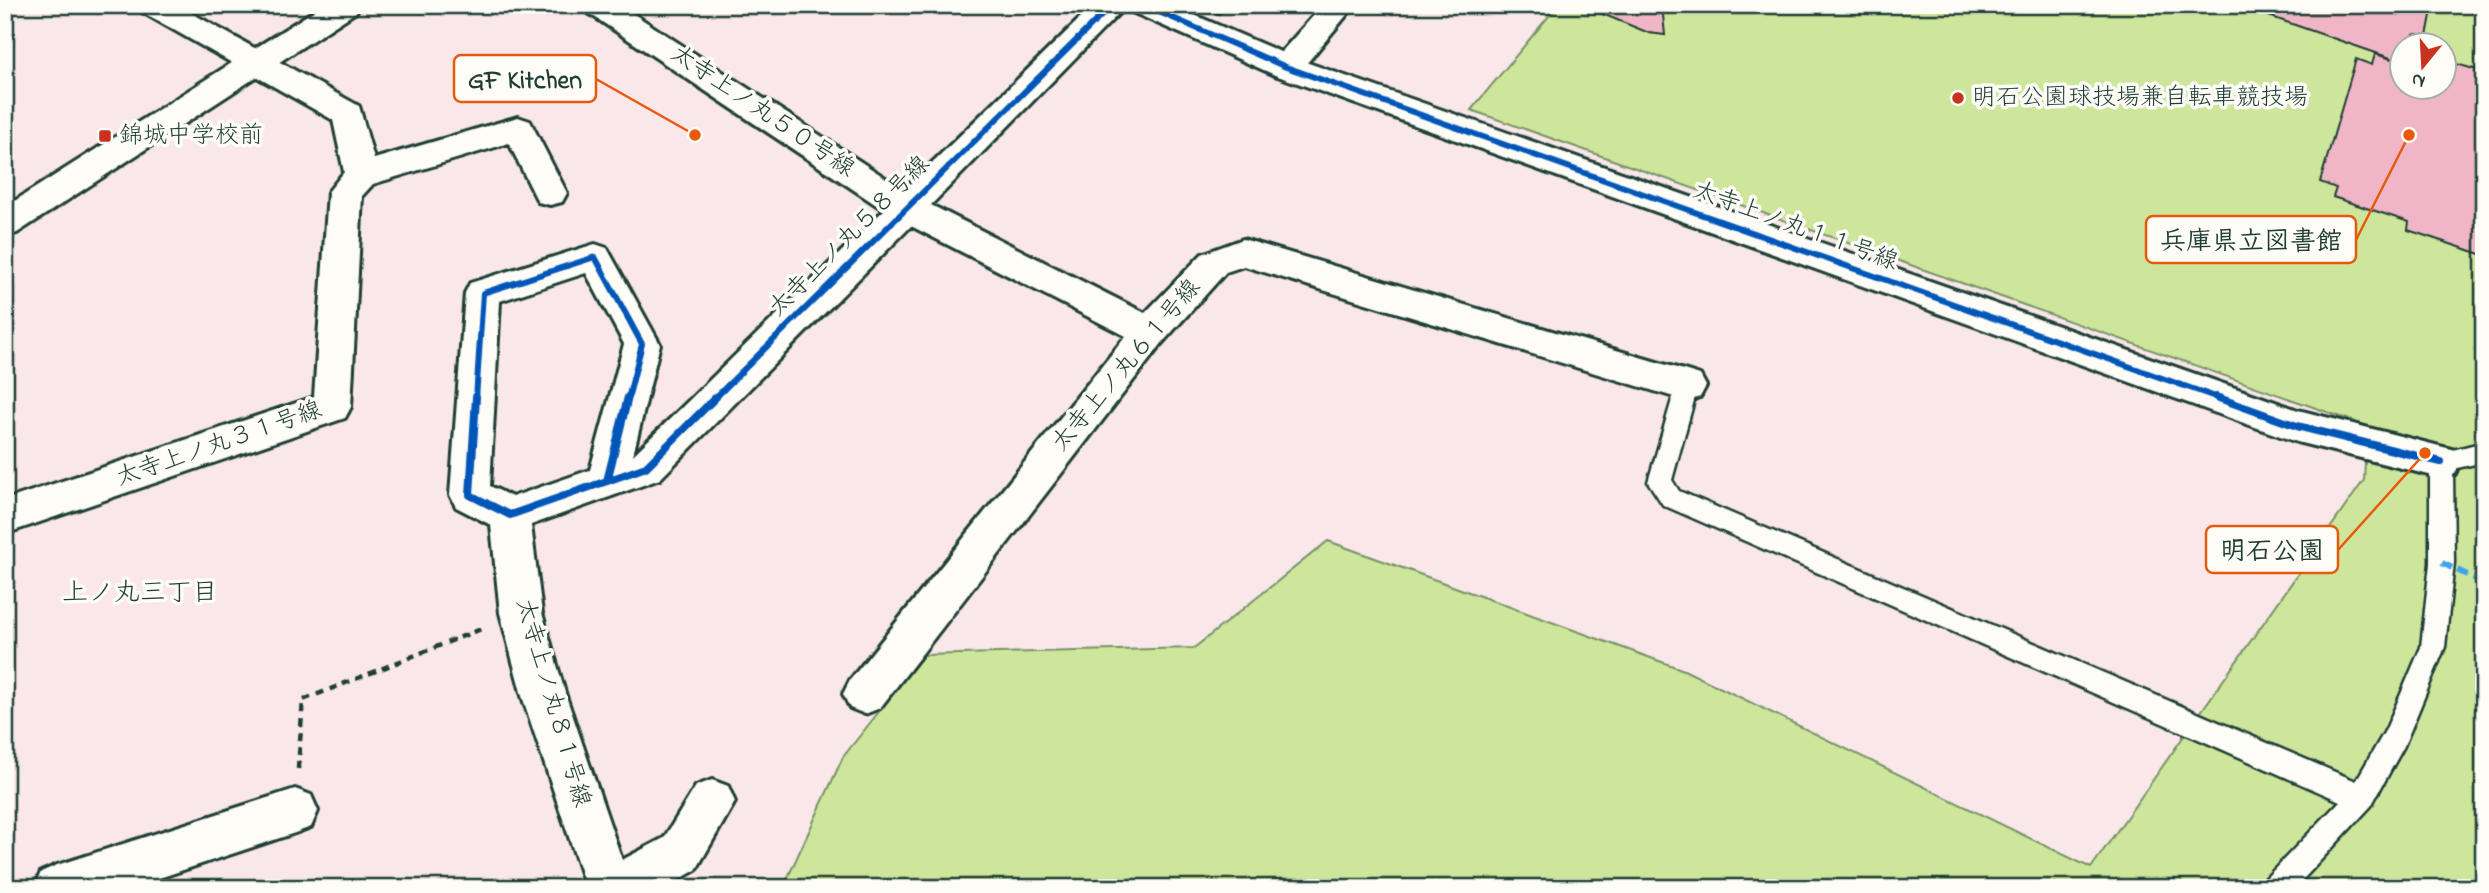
<svg xmlns="http://www.w3.org/2000/svg" width="2489" height="893" font-family="'Indie Flower','Klee One',sans-serif">
	<style>
		.green { fill: #cee69b; stroke: #769268; stroke-width: 2; fill-rule: evenodd }
		.building { fill: #f0b6c7; stroke: #1f3d34; stroke-width: 2 }
		.lines { fill: none; stroke-linecap: round; stroke-linejoin: round }
		.service-casing { stroke: #1f3d34; stroke-width: 5 }
		.minor-casing { stroke: #1f3d34; stroke-width: 6 }
		.tertiary-casing { stroke: #1f3d34; stroke-width: 6 }
		.path { stroke: #1f3d34; stroke-width: 4.5; stroke-dasharray: 8 6; stroke-linecap: butt }
		.service { fill: #fdfcf7; fill-rule: evenodd }
		.minor { fill: #fdfcf7; fill-rule: evenodd }
		.tertiary { fill: #fdfcf7; fill-rule: evenodd }
		.quiet { stroke: #3da4eb; stroke-width: 6; stroke-dasharray: 11 6; stroke-linecap: butt }
		.cycleway-far1-casing { stroke: #fdfcf7; stroke-width: 10 }
		.cycleway-casing { stroke: #fdfcf7; stroke-width: 12 }
		.cycleway-far1 { stroke: #0057b8; stroke-width: 6 }
		.cycleway { stroke: #0057b8; stroke-width: 8 }
		.poi-dot { fill: #c8321e; stroke: #fdfcf7; stroke-width: 2.5 }
		.labels { text-anchor: middle; dominant-baseline: central; stroke-width: 7; stroke-linejoin: round; paint-order: stroke }
		.poi-label { font-size: 24px; fill: #1f3d34; stroke: #fdfcf7; text-anchor: start }
		.street-label { font-size: 24px; fill: #1f3d34; stroke: #fdfcf7 }
		.neighbourhood-label { font-size: 26px; fill: #1f3d34; stroke: #fdfcf7 }
		.leader { fill: none; stroke: #e8590c; stroke-width: 2.5 }
		.callout-dot { fill: #e8590c; stroke: #fdfcf7; stroke-width: 2.5 }
		.callout { fill: #fdfcf7; stroke: #e8590c; stroke-width: 2.5 }
		.callout-label { font-size: 26px; text-anchor: middle; font-weight: bold; fill: #1f3d34 }
	</style>
	<rect width="100%" height="100%" fill="#f9e7e9"/>
	<filter id="ink" filterUnits="userSpaceOnUse"><feTurbulence type="fractalNoise" baseFrequency=".0143" numOctaves="2"/><feDisplacementMap in="SourceGraphic" scale="14" xChannelSelector="R" yChannelSelector="G"/><feConvolveMatrix kernelMatrix="1 2 1 2 8 2 1 2 1" color-interpolation-filters="sRGB"/></filter>
	<g filter="url(#ink)">
		<path class="green" d="M1558,5h926v883h-1701l60,-131 81,-102 270,-7 134,-107 356,129 407,198 273,-388 3,-54 -896,-316zM2402,46h42v42h-42z"/>
		<path class="building" d="M1198,5h29l-8,9z
			M1598,5h64l3,30 -16,-2 -49,-20z
			M2237,5h196l-6,31 -13,-2 -3,12h-9v16z
			M2375,54l27,8v26h42v-13l4,2 2,-15 34,10v183l-76,-25 1,-8 -76,-25 3,-9 -16,-6 36,-123 16,6z"/>
		<g class="lines">
			<defs>
				<path id="service" d="M1687,377l8,3 3,6 -26,94 7,11 677,290 30,-52 35,-82 9,-84v-101l3,-7 51,-13v20l-31,7 1,94 -9,84 -41,99 -33,60 -76,82h-33l4,-10 74,-77 -677,-296 -15,-23 28,-96 3,-6z"/>
				<path id="minor" d="M138,5h39l182,101 15,53 144,-42 12,4 37,72 -5,9 -12,3 -12,-3 -29,-59 -136,41 -11,12 -11,211 -6,11 -340,116v-34l309,-103 14,-205 16,-20 -11,-52 -191,-108z
					M583,5h37l284,185 190,-185h33l-196,200 214,108 57,-59 41,-15 444,132 13,4 6,11 -6,11 -13,4 -443,-135 -18,6 -63,70 -283,366 -15,6 -15,-6 -7,-14 7,-14 276,-344 -215,-110 -251,253 -129,46 11,88 24,83 56,164 42,-22 32,-52 16,-6 16,6 7,16 -39,68 -32,18h-78l-64,-192 -22,-83 -9,-88 -35,-18 -6,-12 15,-202 5,-10 13,-4 112,-35 12,4 53,96 -27,111 251,-245 -297,-198zM586,273l38,71 -34,126 -78,27 -22,-11 10,-185z
					M1323,5h32l-58,70 -11,3 -11,-3 -5,-8 5,-8z
					M295,789l16,6 7,16 -7,16 -16,6 -166,55h-95l7,-16 16,-7z"/>
				<path id="tertiary" d="M323,5h37l-4,7 -339,221 -12,4v-30z
					M1128,5h43l126,54 1001,351 157,40 5,12 -5,12 -14,4 -144,-36 -1022,-367 -143,-63z"/>
			</defs>
			<use href="#service" class="service-casing"/>
			<use href="#minor" class="minor-casing"/>
			<use href="#tertiary" class="tertiary-casing"/>
			<path class="path" d="M298,769l5,-69 178,-71"/>
			<use href="#service" class="service"/>
			<use href="#minor" class="minor"/>
			<use href="#tertiary" class="tertiary"/>
			<path class="quiet" d="M2442,563l42,20"/>
			<defs>
				<path id="cycleway-far1" d="M1143,5l143,62 935,332
					M476,399l7,-106 112,-36 47,87 -14,55
					M714,399l398,-394"/>
				<path id="cycleway" d="M476,397l-6,98 40,20 97,-34
					M2216,397l81,29 144,36
					M607,481l21,-84
					M607,481l39,-14 70,-70"/>
			</defs>
			<use href="#cycleway-far1" class="cycleway-far1-casing"/>
			<use href="#cycleway" class="cycleway-casing"/>
			<use href="#cycleway-far1" class="cycleway-far1"/>
			<use href="#cycleway" class="cycleway"/>
		</g>
	</g>
	<g class="poi-dot">
		<circle cx="1958" cy="98" r="7"/>
		<rect x="98" y="129" width="14" height="14" rx="3.5"/>
	</g>
	<g class="labels">
		<g class="poi-label">
			<text x="1972" y="98">明石公園球技場兼自転車競技場</text>
			<text x="119" y="136">錦城中学校前</text>
		</g>
		<g class="street-label">
			<text transform="translate(762 112) rotate(34)">太寺上ノ丸５０号線</text>
			<text transform="translate(1795 227) rotate(20)">太寺上ノ丸１１号線</text>
			<text transform="translate(850 237) rotate(-45)">太寺上ノ丸５８号線</text>
			<text transform="translate(1127 366) rotate(-50)">太寺上ノ丸６１号線</text>
			<text transform="translate(219 445) rotate(-19)">太寺上ノ丸３１号線</text>
			<text transform="translate(552 703) rotate(74)">太寺上ノ丸８１号線</text>
		</g>
		<g class="neighbourhood-label">
			<text x="140" y="594">上ノ丸三丁目</text>
		</g>
	</g>
	<path class="leader" d="M695 135L596 79M2409 135L2356 240M2425 453L2338 550"/>
	<g class="callout-dot">
		<circle cx="695" cy="135" r="7"/>
		<circle cx="2409" cy="135" r="7"/>
		<circle cx="2425" cy="453" r="7"/>
	</g>
	<g class="callout">
		<rect x="454" y="55" width="142" height="47" rx="7"/>
		<rect x="2146" y="216" width="210" height="47" rx="7"/>
		<rect x="2206" y="526" width="132" height="47" rx="7"/>
	</g>
	<g class="callout-label">
		<text x="525" y="88">GF Kitchen</text>
		<text x="2251" y="249">兵庫県立図書館</text>
		<text x="2272" y="559">明石公園</text>
	</g>
	<rect width="2489" height="893" fill="none" stroke="#fdfcf7" stroke-width="28"/>
	<rect x="14" y="14" width="2461" height="865" fill="none" stroke="#1f3d34" stroke-width="2.5" filter="url(#ink)"/>
	<g transform="translate(2423 66) rotate(198)"><circle r="33" fill="#fdfcf7" stroke="#a4b0a9" stroke-width="2"/>
	<path d="M0-5L12 26L0 18L-12 26Z" fill="#c8321e"/>
	<text y="-10" font-size="19" font-weight="bold" text-anchor="middle" fill="#1f3d34">N</text>
	</g>
</svg>
